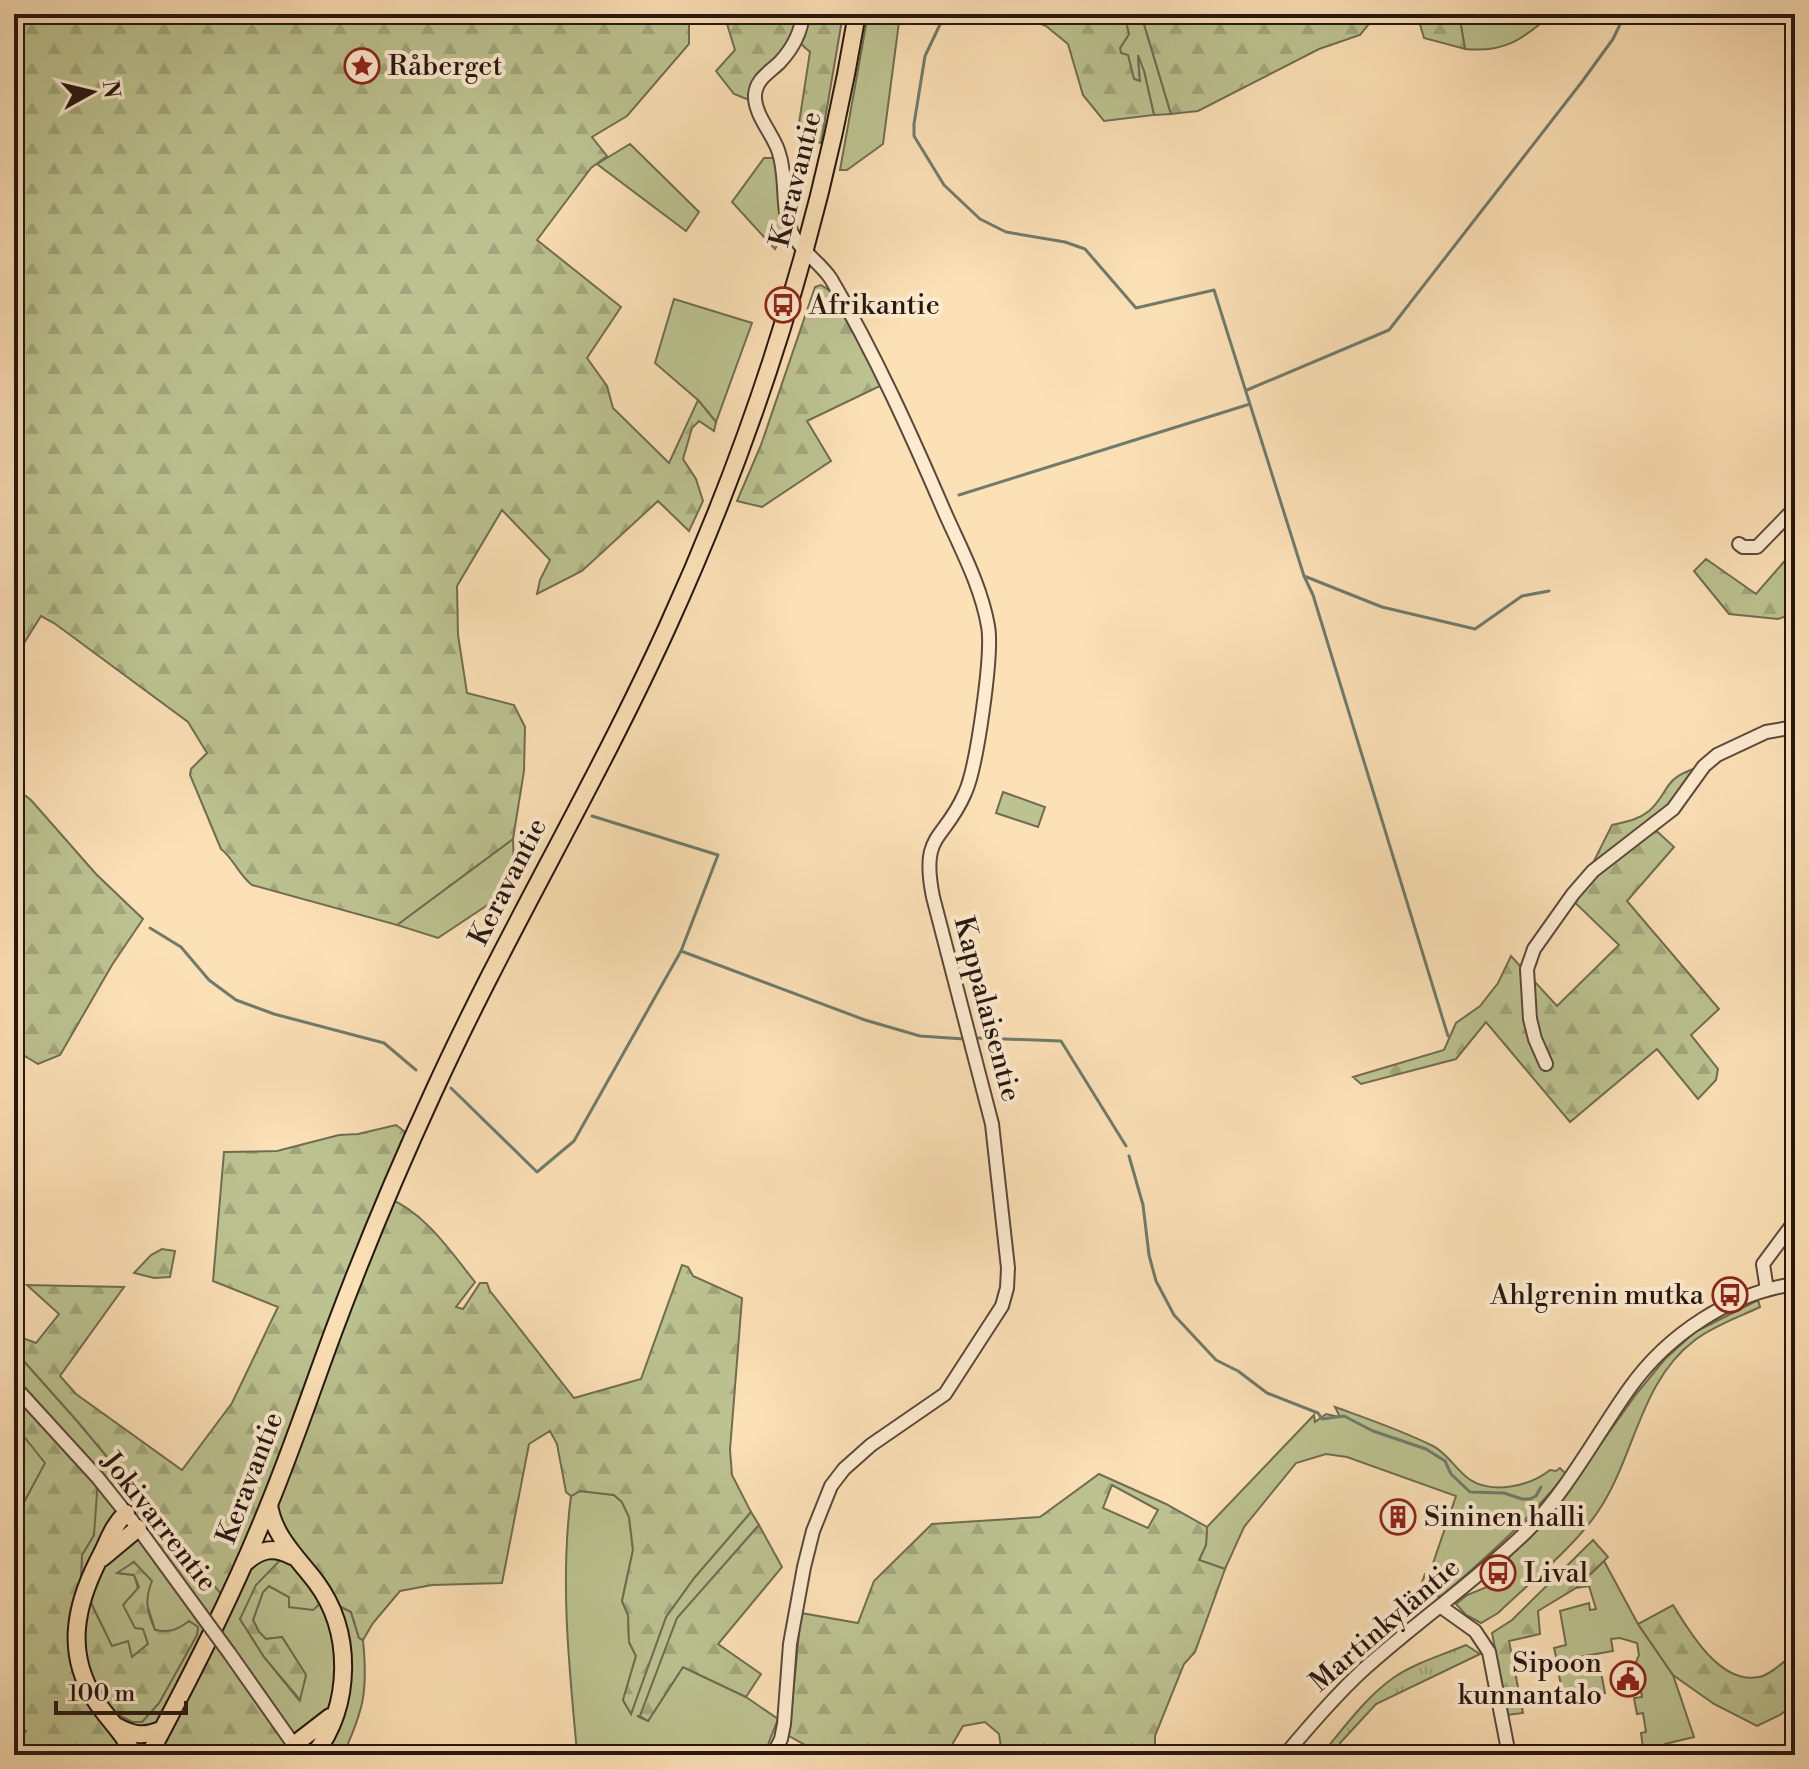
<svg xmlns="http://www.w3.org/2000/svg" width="1809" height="1769" font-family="'Libre Bodoni',serif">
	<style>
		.grass { fill: #bcc391; stroke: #706d52; stroke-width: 2 }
		.forest { fill: url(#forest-firs); stroke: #706d52; stroke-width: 2; fill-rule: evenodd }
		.park { fill: url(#park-tufts); stroke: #706d52; stroke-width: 2 }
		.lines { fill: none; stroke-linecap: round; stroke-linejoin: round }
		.stream { stroke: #6f7b6c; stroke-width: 3 }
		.minor-casing { stroke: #5b493b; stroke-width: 16 }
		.major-casing { stroke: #251712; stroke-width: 20 }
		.minor { stroke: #fdebd0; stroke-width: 12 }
		.major { stroke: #fce0b6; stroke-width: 16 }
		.minor-bridge-casing { stroke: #5b493b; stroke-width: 16; stroke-linecap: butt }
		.minor-bridge { stroke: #fdebd0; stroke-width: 12 }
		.labels { text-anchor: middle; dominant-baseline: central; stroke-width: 8; stroke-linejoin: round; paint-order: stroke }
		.poi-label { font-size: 28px; fill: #251712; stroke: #fdebd0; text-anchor: start }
		.street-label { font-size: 28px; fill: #251712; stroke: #fdebd0 }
	</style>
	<defs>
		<pattern id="forest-firs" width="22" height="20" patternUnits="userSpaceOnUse" patternTransform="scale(2)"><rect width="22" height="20" fill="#bcc391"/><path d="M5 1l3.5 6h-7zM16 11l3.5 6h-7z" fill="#a1a77c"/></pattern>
		<pattern id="park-tufts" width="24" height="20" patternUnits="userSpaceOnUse" patternTransform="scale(2)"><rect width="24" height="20" fill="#bcc391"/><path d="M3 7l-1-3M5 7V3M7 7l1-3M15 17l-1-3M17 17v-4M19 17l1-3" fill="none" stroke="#a1a77c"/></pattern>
	</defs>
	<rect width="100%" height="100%" fill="#fce0b6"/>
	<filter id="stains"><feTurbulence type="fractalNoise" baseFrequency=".0025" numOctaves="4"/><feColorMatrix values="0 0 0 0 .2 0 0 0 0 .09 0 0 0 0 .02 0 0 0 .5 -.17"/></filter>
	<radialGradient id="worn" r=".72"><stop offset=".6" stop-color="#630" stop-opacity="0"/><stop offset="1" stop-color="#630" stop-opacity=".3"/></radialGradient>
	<path class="grass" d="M868,14h29l2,8 -16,122 -36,26h-7z
		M1124,14h17l30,100 -17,1 -10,-44 -6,-12 2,22 -6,-2 -6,-23 -7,-2 -1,-6 9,-14z
		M1459,14h93c-29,25 -47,39 -87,35z
		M630,144l69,68 -13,19 -89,-67z
		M764,158h12l10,71 -11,20 -43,-47z
		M674,299l78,24 -36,99 -18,-22 -43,-37z
		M1003,792l42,15 -7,20 -42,-14z
		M513,839l1,30 -16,29 -60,40 -41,-13z
		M1758,1300l2,7c-21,10 -47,19 -65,33 -56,42 -60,118 -98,173 -24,35 -68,70 -99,100l-17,10 -15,-8 -10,-11 11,-9 25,-10 18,-29 42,-44 85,-119 28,-34 30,-27z
		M14,1350l64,72 131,157 35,-14 43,-12 -47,66 24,38 35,43 7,-25 -24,-38 -16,2 -7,-7 -6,-12 10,-28 6,-6 20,11v10l37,-8 25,13 8,26 4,2c5,51 1,69 -20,115h-29l20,-41 -39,30 -85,-111 -59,101 -39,-12 7,-7 13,7h10l17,-19 38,-68 1,-8 -33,5 -10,-2 -21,-68 -15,11 15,2c9,22 6,47 14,69l-17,14 -19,-11 -27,-57 -6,18 3,-53 12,-20 -80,-149z
		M1335,1407c33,12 66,23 98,39 15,8 22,23 36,33 23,16 61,7 81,-9l6,1 4,-3 6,6c-37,46 -81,84 -125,123l-22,-7 6,-16 4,1 27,-79 -109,-39 -21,-3 -30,9 -52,64 -19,42 -26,-9 7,-15 1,-18 107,-112 1,7 11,-8 14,3z
		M14,1424l32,39 -32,58z
		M580,1491l34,4 8,7 7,15 4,33 -11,51 6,14 1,27 7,14 -13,44 8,13 35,-96 28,-39 57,-66 8,13 -82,94 -37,97h-3l11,5 35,-54 63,30 32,22 -14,36h-181l-6,-3c-8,-85 -17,-172 -6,-256z
		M1604,1561l34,63 35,51 21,62 -29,7 -10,11h-11l-3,-22 5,-1 -3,-19 -6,1 -3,-16 8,-1 -6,-35 3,-7 -2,-12 -17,-5 -9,1 2,12 -56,10 -3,-13 12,-3 -6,-34 29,-8 1,7 6,-1 -7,-23 -13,2z
		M1599,1662l6,31 -41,8 -6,-31z"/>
	<path class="forest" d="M14,14h681l-6,5v25l-62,72 -35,21 15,19 -16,12 -54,72 84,67 -34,51 20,28 6,22 56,55 29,-63 18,22 -2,9 -15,-10 -7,7 -9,31 13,20 7,22 -14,30 -31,-30 -76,70 -45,23 3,-14 10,-20 -48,-50 -45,76 1,49 9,58 47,12 11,22 -1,44 -11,68 -116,86 -145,-40c-14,-11 -18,-26 -31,-36l-31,-74 1,-6 16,-16 -19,-31 -134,-99 -13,-7 -27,43z
		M724,14h119l-22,129 -24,-7 13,-84 -16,-14 -36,42 -9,20 -15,-6 -18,-23 19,-21z
		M1016,14h108l5,20 -9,14 1,5 7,2 6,24 6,2 -2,-26 6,16 10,44 -50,6 -21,-26 -15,-51 -22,-18z
		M1141,14h236l-17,21 -41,14 -121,62 -27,3z
		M1417,14h42l6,35 -41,-11z
		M821,285l9,6 52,94 -75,36 24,40 -69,46 -25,-6 24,-56 54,-158z
		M1795,549v64l-17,6 -49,-5 -35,-43 12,-12 50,35z
		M1696,768l-29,41 -19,14 26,24 -47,54 92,108 -28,26 27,34 -2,11 -18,19 -41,-50 -87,73 -84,-100 -30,37 -95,25 -8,-7 91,-27 12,-27 24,-17 18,-23 13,-27 46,50 62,-61 -52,-50 27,-34 18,-36c13,-3 26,-5 37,-14 21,-19 13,-32 47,-43z
		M14,787l17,13 65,74 47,45 -31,46 -52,90 -22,9 -15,-9 -9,7z
		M396,1125l17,13 -26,60c37,13 64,54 88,84l-19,25 7,2 17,-26h7l3,8 84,107 67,-19 41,-114 6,2 5,9 49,22 -12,152 2,25 19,37 -57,66 -28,39 -35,97 -8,-14 13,-44 -7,-14 -1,-27 -6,-14 11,-51 -4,-33 -7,-15 -8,-7 -34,-4 -9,5 -5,-4 -9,-48 -7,-13 -21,13 -27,139 -70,2 -32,6 -27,32 -10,17 -4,-2 -8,-26 -25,-13 -13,11 -24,-3v-10l-20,-11 -6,6 -10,28 6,12 7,7 16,-2 24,38 -6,25 -36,-43 -24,-38 16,-34 31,-32 -18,-47 -43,94 -148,-178 -64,-72v-9l6,-4 16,6 23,-29 -32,-29 97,2 -64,89 16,18 106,76 50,-67 46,-96 -65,-26 11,-129 53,-1 62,-16 19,-1z
		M162,1249l13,2 -5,26 -16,1 -20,-5 17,-18z
		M14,1386l84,92 -4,57 -12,20 -2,47 4,-13 28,57 16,-5 4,16 16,-13 -5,-15 -8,-1 -12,-23 16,-18 -5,-12 -17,-2 17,-11 18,19c-8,20 -5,30 3,49 15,3 22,0 34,-9l9,6 -1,8 -38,68 -17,19h-10l-13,-7 -7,6 21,34h-119v-7l12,-17 -12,-8v-202l31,-58 -31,-39z
		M1099,1474l67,30 41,23 -1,18 -7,15 26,9 -30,83 -11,12 -29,72v19h-153l-3,-21 -14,-12 -22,4 -17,29h-123l-34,-19 12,-123 57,10 16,-42 58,-57 108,-7zM1112,1485l46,25 -10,18 -45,-20z
		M759,1525l23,42 -64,77 43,30 -15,23 -63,-30 -35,54 -8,-5 37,-98z
		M1593,1540l15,17 -32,31 -38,23 2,23 -31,7 14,72 -15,2 -16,-82 20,-13z
		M1673,1605c17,27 47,80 86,72 12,-2 26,-17 36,-24v50l-15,12 -23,11 -43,-22 -41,-29 -35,-51z
		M210,1633l91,122h-152z"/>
	<path class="park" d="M1466,1645l14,9 -104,50 -36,39 4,12h-23c22,-26 44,-57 72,-77 22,-15 49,-23 73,-33z"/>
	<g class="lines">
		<path class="stream" d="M945,14l-20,42 -11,68v12l30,49 36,34 26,13 59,10 20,7 51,59 78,-18 90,286 9,19 135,441
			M1247,390l142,-60 192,-247 32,-44 12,-25
			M959,495l291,-91
			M1304,576l78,31 93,22 47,-33 27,-5
			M150,928l31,19 28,33 27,20 38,14 110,29 32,27
			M681,951l184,69 55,16 44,3
			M979,1038l82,3 65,105
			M451,1088l86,84 37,-31 107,-190 37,-96 -126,-39
			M1129,1156l14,49 6,50 7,26 18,34 42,45 22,11 29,22 51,20 4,6 22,-3 29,15 53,18 19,12 6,13 19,18 34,1 18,6h8l6,-3 5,-9"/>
		<defs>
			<path id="minor" d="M1739,544l4,3h14l38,-39
				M1546,1064l-11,-25 -5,-20 -3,-50 7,-20 39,-55 20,-23 80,-62 31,-43 13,-11 49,-23 29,-5
				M1767,1290l-4,-26 32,-43
				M14,1386l84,92 40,50 62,85
				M1440,1606l35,25 14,21 20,103
				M230,1654l71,101
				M773,1755l8,-16 3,-15 6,-80 14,-77 9,-36 18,-45 13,-17 27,-24 74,-51 57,-88 5,-18 1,-20 -16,-144 -59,-227c-13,-65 11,-55 32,-104 12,-26 28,-140 23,-167 -7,-40 -27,-77 -43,-113 -34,-79 -70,-159 -114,-234 -11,-17 -30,-27 -39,-46 -12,-25 -4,-56 -14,-83 -6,-17 -24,-36 -23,-55 1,-16 15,-23 25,-33 13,-14 21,-29 23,-48
				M1285,1755c25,-30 50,-59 78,-85 53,-48 112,-88 163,-138 42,-42 69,-95 103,-143 38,-54 101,-96 166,-105"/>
			<path id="major" d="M269,1505c5,32 28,52 47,77 37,50 36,123 -2,173
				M126,1513c-15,15 -18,30 -28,48 -23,46 -32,91 -4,137 12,20 31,35 39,57
				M102,1558l36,-30
				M245,1563c15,-14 29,-17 47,-7
				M116,1726c18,10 28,11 47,3
				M295,1744l35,-27
				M149,1755c43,-81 85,-163 119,-248 24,-58 44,-118 66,-177 30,-80 63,-159 99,-237 72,-158 162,-307 234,-465 90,-197 154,-401 190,-614"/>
		</defs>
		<use href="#minor" class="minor-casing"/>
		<use href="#major" class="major-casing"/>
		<use href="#minor" class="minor"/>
		<use href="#major" class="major"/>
		<defs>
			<path id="minor-bridge" d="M200,1613l30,41"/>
		</defs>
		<use href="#minor-bridge" class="minor-bridge-casing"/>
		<use href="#minor-bridge" class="minor-bridge"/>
	</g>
	<defs>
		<symbol id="sight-ring" viewBox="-11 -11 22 22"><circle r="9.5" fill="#fdebd0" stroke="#8f2418" stroke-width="1.5"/><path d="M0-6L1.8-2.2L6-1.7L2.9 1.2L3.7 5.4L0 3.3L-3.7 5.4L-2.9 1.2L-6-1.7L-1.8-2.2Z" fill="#8f2418"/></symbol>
		<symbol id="bus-ring" viewBox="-11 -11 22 22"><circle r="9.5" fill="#fdebd0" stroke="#8f2418" stroke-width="1.5"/><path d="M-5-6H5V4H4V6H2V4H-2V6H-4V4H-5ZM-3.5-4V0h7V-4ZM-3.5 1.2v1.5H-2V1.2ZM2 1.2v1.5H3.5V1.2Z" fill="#8f2418"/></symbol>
		<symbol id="building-ring" viewBox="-11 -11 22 22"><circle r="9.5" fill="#fdebd0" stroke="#8f2418" stroke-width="1.5"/><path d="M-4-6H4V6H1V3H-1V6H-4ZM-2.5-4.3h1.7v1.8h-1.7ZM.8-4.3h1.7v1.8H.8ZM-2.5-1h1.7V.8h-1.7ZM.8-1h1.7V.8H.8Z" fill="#8f2418"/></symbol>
		<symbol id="civic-ring" viewBox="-11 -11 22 22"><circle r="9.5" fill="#fdebd0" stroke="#8f2418" stroke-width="1.5"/><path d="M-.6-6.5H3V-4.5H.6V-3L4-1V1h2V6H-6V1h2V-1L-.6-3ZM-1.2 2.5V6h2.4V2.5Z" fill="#8f2418"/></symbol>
	</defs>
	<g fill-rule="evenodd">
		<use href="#sight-ring" x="342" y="46" width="40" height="40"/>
		<use href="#bus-ring" x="763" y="285" width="40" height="40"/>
		<use href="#bus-ring" x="1710" y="1275" width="40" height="40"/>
		<use href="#building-ring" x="1378" y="1497" width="40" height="40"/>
		<use href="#bus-ring" x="1478" y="1553" width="40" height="40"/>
		<use href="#civic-ring" x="1608" y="1659" width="40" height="40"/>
	</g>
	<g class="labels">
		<g class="poi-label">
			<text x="388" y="66">Råberget</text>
			<text x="809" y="305">Afrikantie</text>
			<text x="1704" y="1295" text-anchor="end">Ahlgrenin mutka</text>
			<text x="1424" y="1517">Sininen halli</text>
			<text x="1524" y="1573">Lival</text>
			<text x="1602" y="1663" text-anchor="end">Sipoon<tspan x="1602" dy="32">kunnantalo</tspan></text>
		</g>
		<g class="street-label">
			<text transform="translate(796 179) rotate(-76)">Keravantie</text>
			<text transform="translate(508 882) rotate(-63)">Keravantie</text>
			<text transform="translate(987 1009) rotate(75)">Kappalaisentie</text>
			<text transform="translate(250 1478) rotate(-69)">Keravantie</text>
			<text transform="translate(159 1522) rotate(52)">Jokivarrentie</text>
			<text transform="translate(1385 1625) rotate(-41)">Martinkyläntie</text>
		</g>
	</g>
	<rect width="1809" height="1769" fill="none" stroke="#fce0b6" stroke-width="48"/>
	<rect x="16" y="16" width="1777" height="1737" fill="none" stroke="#251712" stroke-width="4"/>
	<rect x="24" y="24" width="1761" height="1721" fill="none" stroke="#251712" stroke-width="2"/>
	<g transform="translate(92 92) rotate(82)" stroke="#fdebd0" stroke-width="6" paint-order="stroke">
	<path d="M0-6L14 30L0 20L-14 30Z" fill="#251712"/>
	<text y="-12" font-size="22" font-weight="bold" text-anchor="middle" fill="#251712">N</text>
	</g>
	<path d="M56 1701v12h130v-12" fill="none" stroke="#251712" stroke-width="4"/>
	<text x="68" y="1701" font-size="24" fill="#251712" stroke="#fdebd0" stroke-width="6" paint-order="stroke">100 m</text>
	<rect width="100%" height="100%" filter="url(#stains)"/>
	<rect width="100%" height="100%" fill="url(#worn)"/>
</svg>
